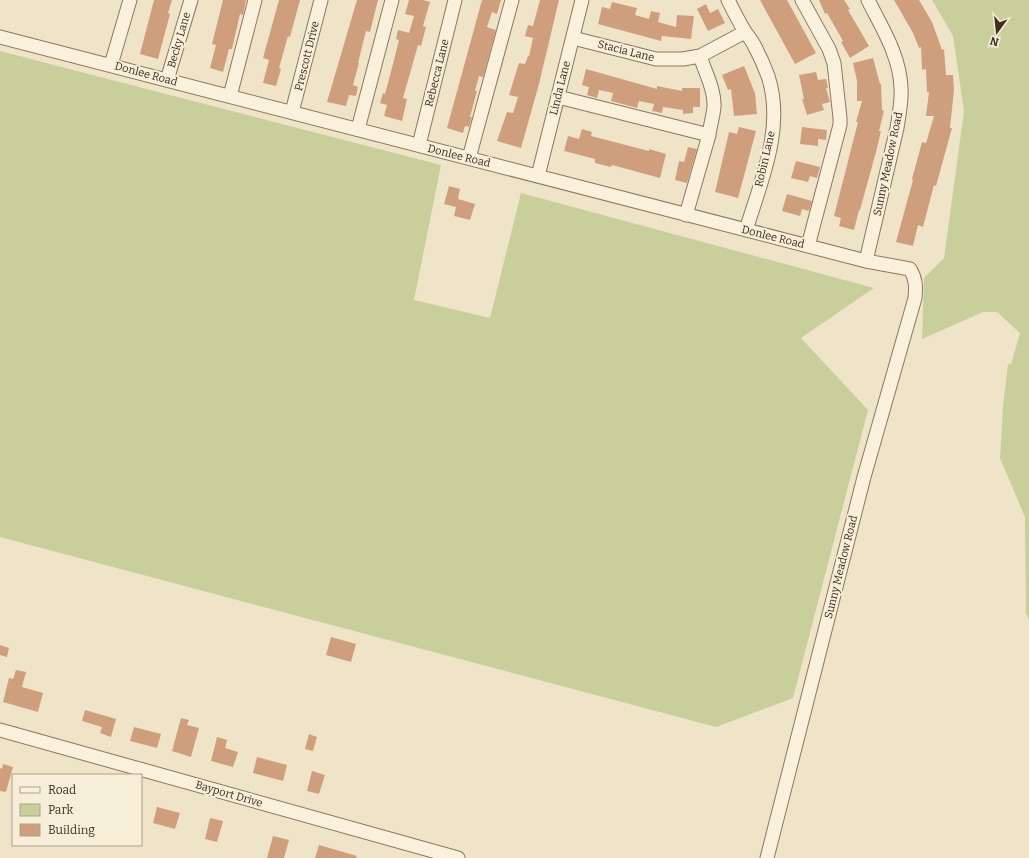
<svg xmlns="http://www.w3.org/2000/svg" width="1029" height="858" font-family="Bitter,serif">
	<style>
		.green { fill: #c9cf9b }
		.building { fill: #cf9f7d }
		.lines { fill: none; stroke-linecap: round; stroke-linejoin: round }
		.minor-casing { stroke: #8d765c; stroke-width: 15 }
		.minor { stroke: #faf1dc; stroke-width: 13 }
		.labels { text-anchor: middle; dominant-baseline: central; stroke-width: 4; stroke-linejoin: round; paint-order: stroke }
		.street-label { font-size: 11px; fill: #3d2e20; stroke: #f7eed8 }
	</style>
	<rect width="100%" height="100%" fill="#f0e4c8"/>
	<path class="green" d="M932,0h97v620l-3,-7 -1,-96 -25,-59 3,-52 5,-42h3l9,-31 -23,-21h-14l-61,27 2,-61 20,-20 20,-147 -11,-75z
		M0,51l441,114 -27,135 76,18 31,-125 353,95 -73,50 67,72 -75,288 -77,29 -716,-190z"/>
	<path class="building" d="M154,0h18l-4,13 2,1 -12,45 -18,-5z
		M223,0h23l-3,15 -3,-1 -8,35h-3l-6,23 -13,-4 6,-23 -4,-1z
		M279,0h21l-10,37 -2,-1 -9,32 2,1 -5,17 -13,-3 6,-23 -6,-2z
		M357,0h21l-8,32 -4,-1 -8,32h1l-6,22 5,2 -2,9 -7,-1 -3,11 -19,-4z
		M409,0h14l7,2 -7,24 3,1 -5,19 -3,-1 -15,53 4,1 -5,22 -18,-5 3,-11 -7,-2 3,-10 2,1 8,-30 6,-24 -3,-1 2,-9 11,3 5,-17 -9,-2z
		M482,0h19l-4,14 -5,-2 -5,15 9,3 -13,47 -4,-1 -4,15h2l-7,26h2l-3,10 -4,-1 -2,7 -16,-5z
		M540,0h19l-20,84 -18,64 -24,-7 10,-29 6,1 5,-16 -9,-2 10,-32 6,1 3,-8h1l4,-18 -8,-2 3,-11 5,1z
		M760,0h27l29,53 -21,11z
		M819,0h25l6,9 -2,1 21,36 -19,12 -9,-16 2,-1 -16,-28 -2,1z
		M894,0h25l13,22 10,28 2,-1 2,26h7l1,15 -4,38h2l-16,58 -2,-1 -11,42 -5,-2 -5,21 -17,-4 17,-62 -1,-1 10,-37 4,1 8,-27h-8l3,-24h-2l-1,-23 -4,1 -1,-23 -2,1 -6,-15z
		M612,2l25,6 -2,7 14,4 2,-8 9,2 -2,9 18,5 1,-12 17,1 -3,23 -29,-3 -1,5 -63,-17 4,-17 8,2z
		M706,4l4,9 8,-4 7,14 -17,8 -11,-22z
		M873,58l7,26h1l1,26 2,1 -5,20h2l-5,21 -16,58h-1l-5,20 -15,-4 2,-8 -7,-2 24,-94h-2l6,-21h-5v-20l-4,-18z
		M744,66l11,27 2,21 -23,2 -3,-27 -3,1 -6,-15z
		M586,69l71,20v-3l25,5v-3h18v19h-7v6l-10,1v-4l-20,-3 -1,6 -10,-2 2,-7 -15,-3 -2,7 -26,-7 2,-8 -14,-3 -2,8 -10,-3 2,-8 -7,-2z
		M816,72l2,8 8,-1 2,9h-2l4,14 -8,2 2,6 -17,5 -5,-16h2l-5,-24z
		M739,127l17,4 -18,67 -23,-6 14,-60 8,2z
		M802,127l25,3 -1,10 -8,-1v7l-18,-2z
		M582,129l10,3 -1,4 58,15v-2l17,5 -6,24 -48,-13 -1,2 -16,-4v-4l-31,-8 4,-15 11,3z
		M688,147l9,2 -10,34 -12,-3 4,-19 5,1z
		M796,161l24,6 -3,11 -7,-2 -2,6 -17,-4z
		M449,186l11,3 -2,10 17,5 -5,16 -16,-4 2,-9 -12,-3z
		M787,194l25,7 -3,10 -7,-2 -2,7 -18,-5z
		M331,637l25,7 -5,18 -25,-7z
		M0,645l9,3 -2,9 -7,-2z
		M16,670l10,2 -4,15 21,6 -5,19 -35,-10 6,-24 4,1z
		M85,710l31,9 -5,18 -11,-4 2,-6 -20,-6z
		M181,718l8,2 -2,5 12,3 -8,29 -19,-6z
		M134,727l27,7 -4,14 -27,-7z
		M309,734l8,3 -4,14 -8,-2z
		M217,737l10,3 -2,8 13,4 -5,15 -22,-6z
		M257,757l30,8 -4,16 -30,-8z
		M3,764l10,3 -7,25 -6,-1v-23l2,1z
		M312,771l13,4 -6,19 -12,-3z
		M157,807l23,6 -5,16 -22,-6z
		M210,818l13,3 -6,21 -12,-3z
		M273,836l16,4 -5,18h-17z
		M319,845l38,11 -1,2h-41z"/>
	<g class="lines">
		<defs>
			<path id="minor" d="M728,0c5,10 10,20 16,30 3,5 7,9 10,15 5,9 10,20 14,31 17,51 -7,105 -22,154
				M802,0l27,49 5,14 6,55v7l-32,121
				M0,37l866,224 44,8c6,10 6,17 5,29l-51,179 -97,381
				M573,38l83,21h27l17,-3 45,-24
				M111,65l19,-65
				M167,80l24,-80
				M230,96l25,-96
				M558,97l151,38
				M292,112l29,-112
				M358,129l34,-129
				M419,145l36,-145
				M469,158l43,-158
				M538,176l44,-176
				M686,215l23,-80c1,-9 4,-18 5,-28 1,-17 -9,-35 -14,-51
				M866,261l31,-133c2,-13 5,-27 4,-40 -1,-32 -19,-60 -33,-88
				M0,730l458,128"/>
		</defs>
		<use href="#minor" class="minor-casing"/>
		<use href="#minor" class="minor"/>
	</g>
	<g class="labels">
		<g class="street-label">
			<text transform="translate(179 40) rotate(-74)">Becky Lane</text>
			<text transform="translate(626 51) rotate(14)">Stacia Lane</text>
			<text transform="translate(307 56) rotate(-76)">Prescott Drive</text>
			<text transform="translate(437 73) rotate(-76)">Rebecca Lane</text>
			<text transform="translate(146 74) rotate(15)">Donlee Road</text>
			<text transform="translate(560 88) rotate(-76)">Linda Lane</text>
			<text transform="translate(459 156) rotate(14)">Donlee Road</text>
			<text transform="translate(765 159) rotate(-77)">Robin Lane</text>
			<text transform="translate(888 164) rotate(-78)">Sunny Meadow Road</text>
			<text transform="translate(773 237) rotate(14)">Donlee Road</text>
			<text transform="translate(841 567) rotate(-76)">Sunny Meadow Road</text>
			<text transform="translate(229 794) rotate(16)">Bayport Drive</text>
		</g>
	</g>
	<rect x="12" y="774" width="130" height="72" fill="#f7eed8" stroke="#ada18e"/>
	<rect x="20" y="787" width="20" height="6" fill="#faf1dc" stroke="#ada18e"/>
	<text x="48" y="794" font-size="12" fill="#3d2e20">Road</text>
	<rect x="20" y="804" width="20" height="12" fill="#c9cf9b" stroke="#ada18e"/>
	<text x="48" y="814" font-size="12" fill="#3d2e20">Park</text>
	<rect x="20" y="824" width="20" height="12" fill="#cf9f7d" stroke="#ada18e"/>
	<text x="48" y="834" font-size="12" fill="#3d2e20">Building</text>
	<g transform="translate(997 32) rotate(195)" stroke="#f7eed8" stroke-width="3" paint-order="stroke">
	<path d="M0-3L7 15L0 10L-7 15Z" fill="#3d2e20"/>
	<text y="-6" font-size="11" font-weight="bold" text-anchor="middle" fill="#3d2e20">N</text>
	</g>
</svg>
